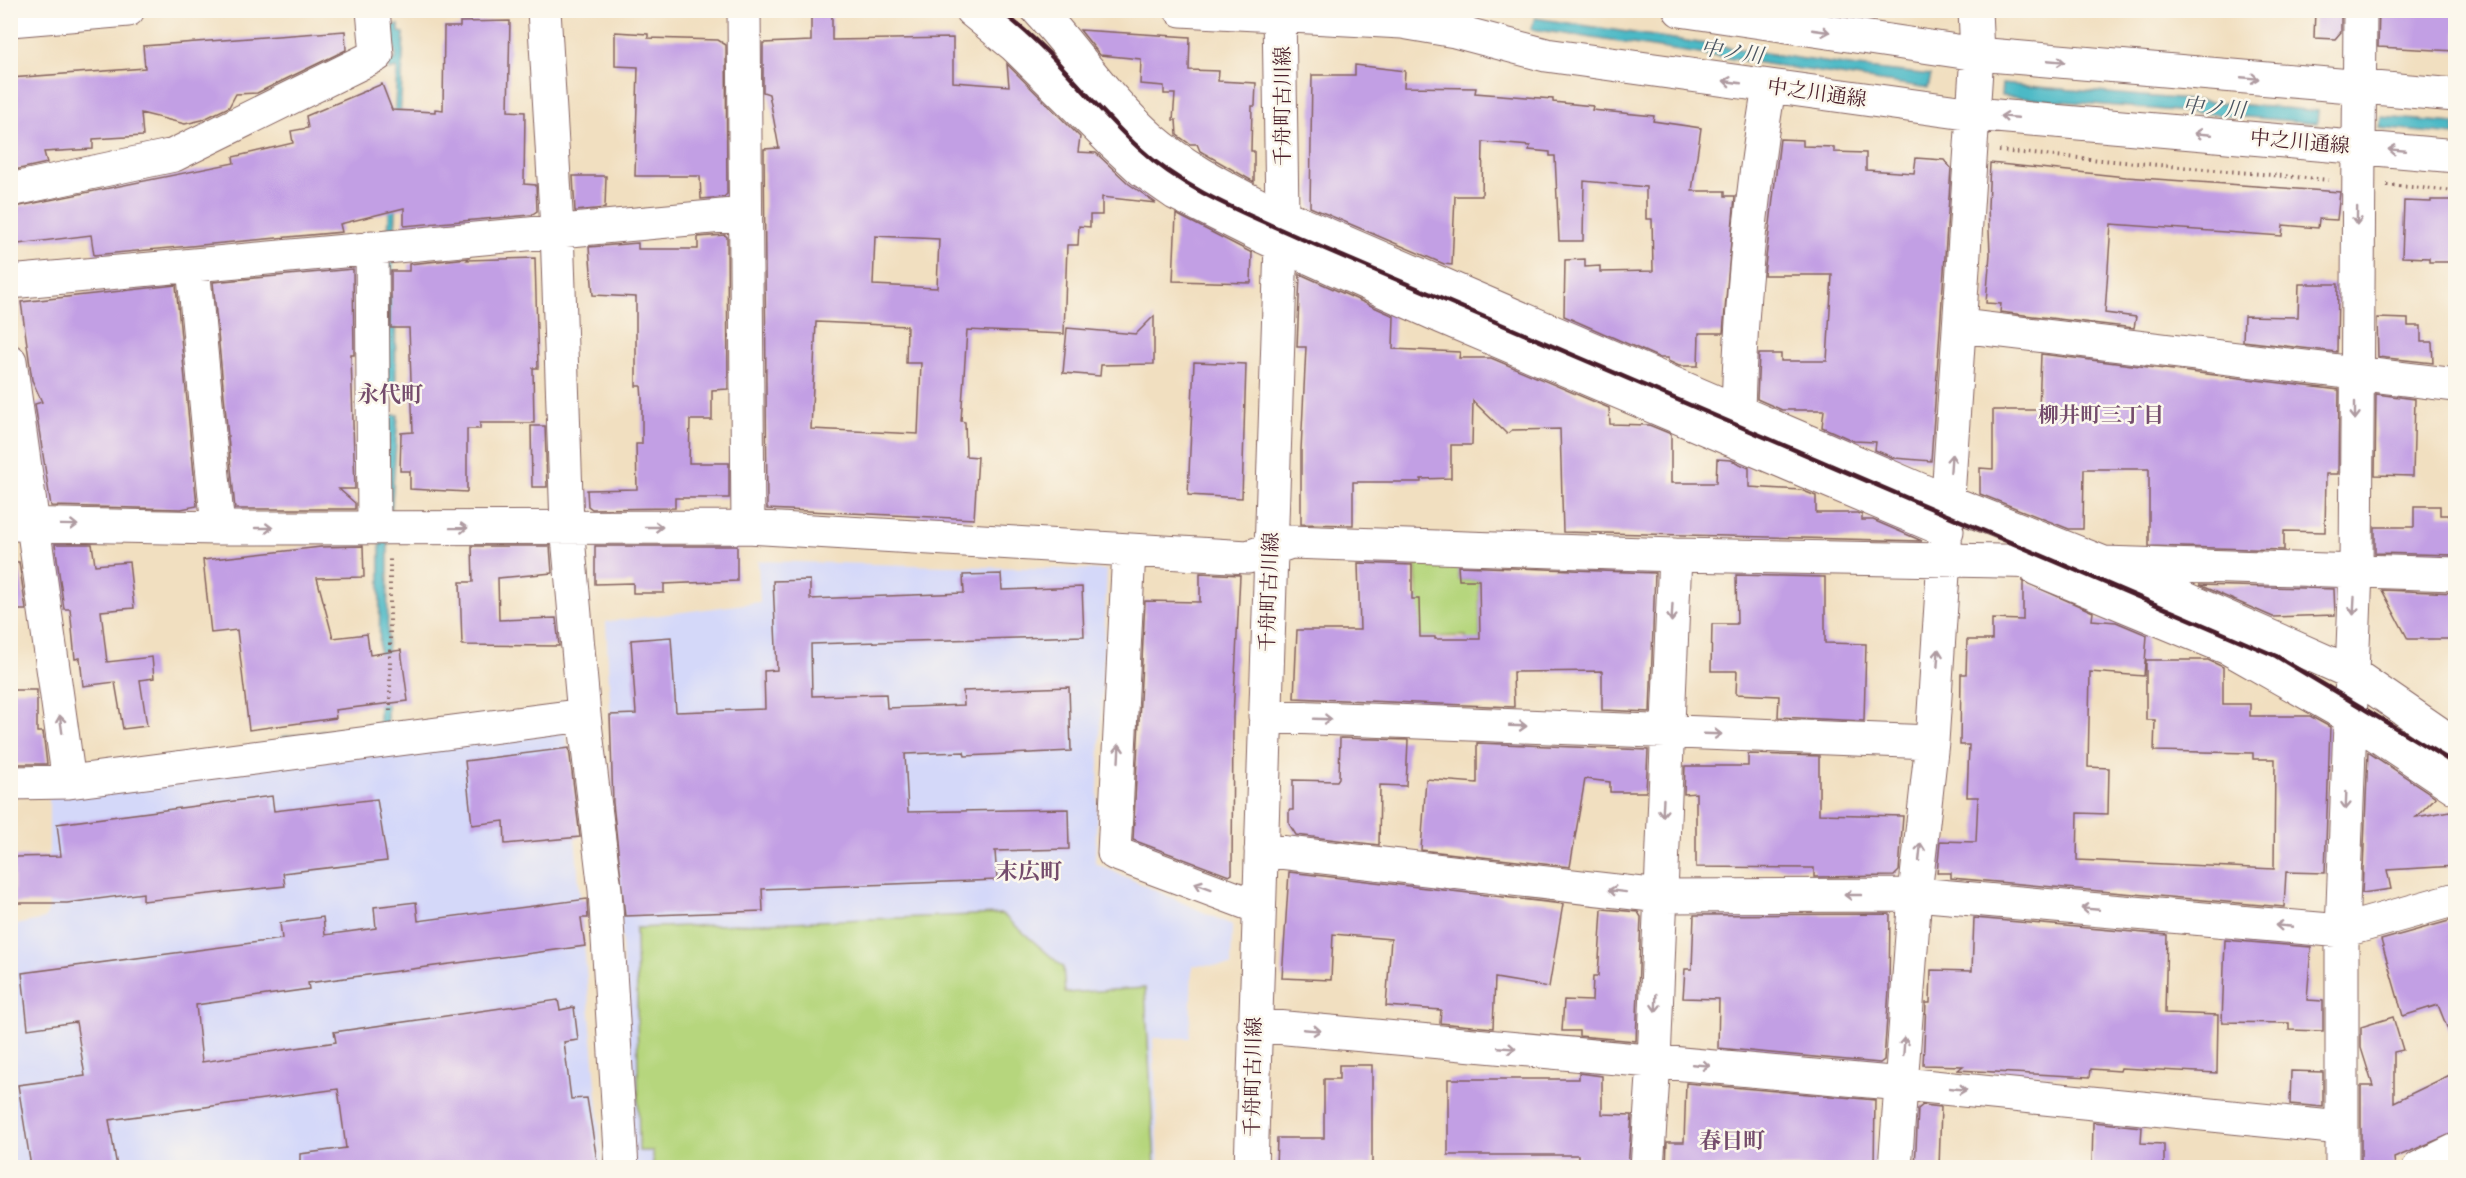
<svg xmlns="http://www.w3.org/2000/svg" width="2466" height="1178" font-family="Cardo,'Noto Serif JP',serif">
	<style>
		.built { fill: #d4d8f9 }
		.green { fill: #b6d67d; stroke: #807a54; stroke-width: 1.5 }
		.water { fill: #4cb9c6; stroke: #4b6c78; stroke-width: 1.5 }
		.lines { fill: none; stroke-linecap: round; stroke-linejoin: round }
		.stream { stroke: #4cb9c6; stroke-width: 8 }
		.building { fill: #c29fe4; fill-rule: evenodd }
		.minor-casing { stroke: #84625f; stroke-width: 35 }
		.path { stroke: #84625f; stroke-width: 4; stroke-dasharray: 1.5 4.5; stroke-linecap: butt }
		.minor { stroke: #fff; stroke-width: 33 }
		.rail { stroke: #4a1f2b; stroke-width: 4.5 }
		.oneway { stroke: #ae9aa0 }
		.labels { text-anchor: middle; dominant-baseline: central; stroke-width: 5; stroke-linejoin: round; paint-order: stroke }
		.street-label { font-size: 20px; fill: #4a1f2b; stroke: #fbf7ec }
		.water-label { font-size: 21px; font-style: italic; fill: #4b5561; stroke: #fbf7ec }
		.neighbourhood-label { font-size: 21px; font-weight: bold; fill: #744c6c; stroke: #fbf7ec }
		.quarter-label { font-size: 22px; font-weight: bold; fill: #744c6c; stroke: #fbf7ec }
	</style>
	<rect width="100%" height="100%" fill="#fbf7ec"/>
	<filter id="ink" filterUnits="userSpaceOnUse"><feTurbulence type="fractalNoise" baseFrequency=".0167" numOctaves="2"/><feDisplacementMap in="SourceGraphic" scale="12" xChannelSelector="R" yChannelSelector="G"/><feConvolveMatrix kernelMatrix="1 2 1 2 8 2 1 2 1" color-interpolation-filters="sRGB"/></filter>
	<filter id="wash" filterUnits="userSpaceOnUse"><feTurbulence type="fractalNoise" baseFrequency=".008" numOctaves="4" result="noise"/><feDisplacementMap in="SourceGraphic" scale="24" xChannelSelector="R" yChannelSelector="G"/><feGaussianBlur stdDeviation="1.35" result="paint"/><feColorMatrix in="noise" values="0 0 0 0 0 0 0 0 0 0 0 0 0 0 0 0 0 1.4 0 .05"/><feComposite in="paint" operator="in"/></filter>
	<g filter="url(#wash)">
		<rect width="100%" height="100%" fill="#f1dfc0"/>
		<path class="built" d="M758,561l349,9 -12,293 137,62 -1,41 -39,-1 -2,73h-37l6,129h-526l-27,-545 154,-20z
			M566,732l37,435h-590l-3,-241 35,-7 4,-10v-115z"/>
		<path class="green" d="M1458,554l1,26h20l1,61h-14v-5l-46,1 -5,-82z
			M1002,914l61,53 2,26 80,-5 10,179 -502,1v-17h-14l-3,-223z"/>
		<path class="water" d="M1535,18l322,49 74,8 -3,13 -397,-59z
			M390,25h9v7l5,1 -9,201h-7l9,-166 -8,2 -2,-8 9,-3c0,-13 -6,-21 -6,-34z
			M2002,84l316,27 -1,12 -316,-27z
			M2381,117l74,6v12l-76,-7z
			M386,295l9,1 1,95h-8z
			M390,415h8l-7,100 -8,1z
			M388,542l-1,189 -105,14 -1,-8 98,-13 1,-181z"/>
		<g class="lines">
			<path class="stream" d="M389,277l1,-18"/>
		</g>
		<g id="blocks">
			<path class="building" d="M811,10h21v30l121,-2v44l56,4 -2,-22 73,73 -2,15 18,1 33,31 27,19 -54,-6v18h-12v12l-11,-1 -1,19h-11l-3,89 -97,-4 -6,91 4,1 1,34 12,1 -4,62 -207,-10 -3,-360 15,-1 -10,-54 -6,-2v-49l48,-2zM875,236l64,3 -2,49 -64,-3zM816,322l91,4 -1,37h15l-3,71 -107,-5z
				M2315,10h26v22l-6,7 -21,-1z
				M2379,10h77v41l-78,-4z
				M510,21l-2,90 17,1 -1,72 12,1 1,26 -6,4 -127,11v-18l-64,16 2,8 -248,23 -3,-20 -81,10v-37l224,-45 -1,-6 60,-14 -2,-12 17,-3 -2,-12 76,-32 10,26 43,2v-3l8,1 1,-83h16v-5z
				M1080,30l110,7 -1,33 30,1 -1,10 38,2 -1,23h-3l-1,45h3v31l-54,-31 -3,-7h-7l-13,-9 -1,-15h-3l2,-26h-11v-8l-24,-2 1,-25 -41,-4z
				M345,31l1,19 -89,43 -21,1 -7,13 -27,13 -17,4 -44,-11 2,23 -50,3v10l-49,3 3,11 -37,8v-93l135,-10 -2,-22z
				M615,32l33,2v4l70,2 8,5 1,149 -3,3 -23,2 -1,-23h-65l3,-109 -23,-1z
				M1355,65l50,6 -1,16 72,1 -1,5 78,6v3l40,4 -1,4 62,6 -1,5 48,7 -9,63h33v5h10l-12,137h-24l-1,33h-19l-11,-5v-3h-8l-96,-42 1,-56 20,-1v8l15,-1v6l53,-1 -1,-52h-6v-32l-62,-6 -1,60h-24l-4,-85h-5v-4l-21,-2 1,-4 -47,-4 -1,54h-27l-3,69 -8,-1 -134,-57 2,-132h43z
				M1780,139l23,1v6l31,1v5l32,1v17l48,3 2,-15 28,2 7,8 -20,293 -37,-3 -19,-8 1,-8 -22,-1 -32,-14 2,-17h-42l-25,-11 2,-45h22v7h46l5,-86h-68z
				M1990,163l136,14 214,15 -3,28 -18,-1 -1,9 -35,-3 -1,11 -171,-12 -6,89 31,4 -2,11 -134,-16 1,-8 -15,-1 4,-49 -2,-48z
				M573,176h33l-1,32 -30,3z
				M2431,200h25v62h-27v-4l-27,-1 2,-56 27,1z
				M1176,214l76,39 -1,30 -78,-2z
				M725,235l2,2 1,152 -16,1v30h-22l-1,43h40v35h-54v10l-83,1 -4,-3 -1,-16 50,-1 -1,-45h6v-45l-1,-13h-5v-89l-43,-2 -4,-48 49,-4v6h60v-12z
				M469,258l-2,2 68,-2 3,110h-5l1,55h-54v6h-13v63l-57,-3v-18h-10l1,-38 12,-1 -4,-104h-18v-57h18v-7z
				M353,269l1,86h-3l4,134h-16l16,14v6h-120l-22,-227z
				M1300,274l94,42 -1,33 67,3 -1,6h32l118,50 1,16 39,1 22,9v49h45l1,-24 14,1 18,8v19l52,3 15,6v17h41l5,2v5h11l49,21 -359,-9 -3,-103 -48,1 -5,4 -34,-33 -1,44h-21v33l-30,1v3h-68v43l-52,-1v-74l5,-103h-9z
				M2299,284h39l-1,68 -94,-11 1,-25 54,1z
				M176,285l21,221 -16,3 -130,-3 -16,-102 7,-2 -10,-22 -11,-78z
				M1154,316v48l-53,1 -1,11 -37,-3 4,-45 69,6z
				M2377,318l31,1v7h13v16h11l1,21 -55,-6z
				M2041,354l298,36 -1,84h-12l-1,58 -41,-1v19l-135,-4v-77h-65l-1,60h-14l-89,-35v-26l13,1v-59h46z
				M1194,362l52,2 -4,134 -54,-3z
				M2376,394l39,5 -2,77 -38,-1z
				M531,426h14l2,61h-15z
				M2414,506h26v9h16v40l-81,-2v-26h39z
				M55,544h37l3,21 34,-3 5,46 -33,3 6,51 45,-5 2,21 -14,2 7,46 -24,3 -8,-47 -32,4 -3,-28 -5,1 -5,-50h-6z
				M363,546l1,31 -47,1 16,60 34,-4 3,21 31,-5 7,51 -73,9 1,8 -87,12 -12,-100 -26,3 -8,-73 118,-13z
				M472,546h78l2,27 -54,5 1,42 57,-2 3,28 -97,-1 -2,-63h13z
				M595,546h142v35l-73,3v9h-31v-10l-38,1z
				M10,562h9l7,48h-16z
				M1358,563l54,2v34h7l1,38h15v2h45l-1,-59h-20l-1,-14 197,7 -5,139 -48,-2v-39l-89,1 1,35 -220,-9 3,-68h63z
				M1200,573l40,2 -7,142 -1,157 -3,2 -96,-36 12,-239 55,1z
				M1001,574l1,16 80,-3 2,49 -273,8 1,52 74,-2 1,14 77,-3 -1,-14 106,-4 2,64 -106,5 -1,-4 -59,2 3,58 160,-3 1,40 -74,2 2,29 -235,9 1,22 -138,5 -12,-113 -3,-88 26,-1 -5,-74 40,-3 5,75 89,-3 -1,-38 13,-1 -4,-89 37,-1v19l154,-6 -1,-18z
				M1736,575l89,2v66l41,1 -2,77 -86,-4 1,-21 -43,-2 1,-23h-26l1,-47h25z
				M2023,581l70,31 -1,8 24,2 31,13 -3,41 -54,-4 -2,95 21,1 -1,46 -30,-1 -1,47 197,9 1,-110h-22v-6l-99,-2 1,-31h-9v-60h62l15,7v37h27v12h60l20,11 -5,146 -39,-1 -2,35 -333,-29v-5h-14l3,-32 36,1 2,-45h-11l2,-52h-9l1,-71h5l1,-34h25v-21l31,1z
				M2199,585l135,4 1,26 -62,2z
				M2382,590l74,3v46h-48z
				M10,690h27v42h6l4,32h-37z
				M1340,738l68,2 -2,46 -26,-1 -1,60 -83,-10 -7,-11v-14h4v-30l44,1 2,-3z
				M1477,743l171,7 -2,42h-36v-10l-25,-3 -15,88 -149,-17 5,-71 51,4z
				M569,748l11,89 -75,7 -1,-23 -32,4 -7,-64z
				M2368,752l68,45 -20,20 40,-7v56l-69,4 4,19 -29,4z
				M1748,754l71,2v58l84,2 -4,55 -5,5 -80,1v-9l-118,-1v-74l-12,1 1,-28h63z
				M272,796l2,15 103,-12 10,62 -104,12 2,13 -142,15v-8l-76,10h-53v-46l47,-1 -4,-32z
				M1289,872l274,32 -14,83 -54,-9 -2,50 -53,-5 1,-13 -55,-4 5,-67 -58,-5 -2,46 -49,-2z
				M587,899l1,19h-7l4,28 -277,37 1,6 -113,16 6,57 134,-20 -2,-10 224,-32 2,10 14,-3 4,33 -14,2 7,57 16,-1 11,69h-298v-13l46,-6 -8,-59 -229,31 8,47h-86l-13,-82 67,-9 -9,-54 -48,7 -6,-56 260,-34 -2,-16 43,-6 2,18 51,-7 -2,-21 42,-5 2,19z
				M1602,909l36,3 3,5 -5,124 -57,-5v-5h-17l2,-31 28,1 1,-25h5z
				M1890,914l-1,76 -5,70 -4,3 -162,-15 1,-49 -36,-1 2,-29h7l2,-54z
				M1974,918l193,17 -2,78 53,2 -1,58 -96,-5 -1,3 -29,-2 -1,8 -132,-7 5,-4 -40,-1 3,-62h4l1,-33 41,1z
				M2456,919v128h-1l-17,-42 -35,11 -22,-76z
				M2225,940l86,7 -4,53 16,1v30l-34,-1v-7l-67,-1z
				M2393,1017l10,33 -9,2v50l62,-30v60l-62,26 1,9h-34v-81h12l-12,-38v-21z
				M1339,1065h33v100l-96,2 1,-29h47v-59h15z
				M2291,1071l32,1v35l-33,-3z
				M1579,1073l23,3v38l30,1 -4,52h-25v-4l-25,-1v-7h-130v-76h131z
				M1686,1083l189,17 -1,67h-208l1,-25h17z
				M1923,1105l18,2 -2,60h-24l3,-58z
				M2093,1122l49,5 -1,16 23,1v23h-72z"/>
		</g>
	</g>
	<g filter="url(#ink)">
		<use href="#blocks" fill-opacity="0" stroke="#84625f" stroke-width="1.5"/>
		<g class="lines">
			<defs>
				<path id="minor" d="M544,10l13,219 10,297 17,189 21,175 17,278
					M744,10l4,517
					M971,10l44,36 98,97 29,27 33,23 84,42 183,82 505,214
					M1038,10c38,42 70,90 113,128 32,28 71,48 109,68l677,291 167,66 246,109 106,73
					M1181,10l221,12 53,9 91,24 427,59 483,42
					M1680,10l297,44 479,41
					M10,20l118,-10
					M10,190l164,-35 203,-100 -4,-45
					M372,247l2,281
					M193,266l25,262
					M10,282l734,-68
					M1961,326l495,59
					M10,361l59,421
					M1738,409c3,-108 13,-215 31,-322
					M10,524l208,4 530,-1 500,30 43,-15 384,13 429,8 352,11
					M1129,550l-15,303 144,54
					M2037,569l191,79 120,68 108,72
					M1265,716l667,26
					M10,783l59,-1 515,-67
					M1261,850l399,46 267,-1 415,36 114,-32
					M1254,1025l659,60 428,43
					M1251,1168l31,-954 -3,-204
					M1647,1168l7,-107 21,-506
					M1895,1168l20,-274 17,-152 45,-688 -2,-44
					M2342,1168v-237l14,-361 4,-560
					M2419,1168l37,-18"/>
			</defs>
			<use href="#minor" class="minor-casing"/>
			<path class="path" d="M1999,151l330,29
				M2387,185l69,6
				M390,711v-155"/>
			<use href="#minor" class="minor"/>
			<path class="rail" d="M999,10c56,41 90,92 140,138 46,43 106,65 163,91l974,417 180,108"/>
		</g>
		<defs><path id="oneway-shaft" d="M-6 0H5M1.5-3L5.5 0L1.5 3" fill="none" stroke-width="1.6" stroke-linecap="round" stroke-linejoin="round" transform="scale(1.5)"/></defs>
		<g class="oneway">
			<use href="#oneway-shaft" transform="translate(1821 31) rotate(8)"/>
			<use href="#oneway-shaft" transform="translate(2056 61) rotate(5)"/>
			<use href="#oneway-shaft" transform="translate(2250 78) rotate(5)"/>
			<use href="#oneway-shaft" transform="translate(1732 82) rotate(-172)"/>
			<use href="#oneway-shaft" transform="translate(2009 117) rotate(-175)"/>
			<use href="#oneway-shaft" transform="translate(2203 134) rotate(-175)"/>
			<use href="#oneway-shaft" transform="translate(2397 150) rotate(-175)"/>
			<use href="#oneway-shaft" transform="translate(2357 216) rotate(91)"/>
			<use href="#oneway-shaft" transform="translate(2355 411) rotate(90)"/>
			<use href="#oneway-shaft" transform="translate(1951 463) rotate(-86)"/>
			<use href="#oneway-shaft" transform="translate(69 525) rotate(1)"/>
			<use href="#oneway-shaft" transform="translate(654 527)"/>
			<use href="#oneway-shaft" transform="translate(264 528)"/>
			<use href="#oneway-shaft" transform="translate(459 528) rotate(-1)"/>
			<use href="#oneway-shaft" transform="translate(2354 606) rotate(93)"/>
			<use href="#oneway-shaft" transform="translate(1672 613) rotate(93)"/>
			<use href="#oneway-shaft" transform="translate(1938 658) rotate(-86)"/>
			<use href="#oneway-shaft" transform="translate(1323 719) rotate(2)"/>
			<use href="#oneway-shaft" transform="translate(61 724) rotate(-98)"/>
			<use href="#oneway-shaft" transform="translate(1518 726) rotate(2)"/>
			<use href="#oneway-shaft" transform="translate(1713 734) rotate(2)"/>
			<use href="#oneway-shaft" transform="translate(1119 753) rotate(-87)"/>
			<use href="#oneway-shaft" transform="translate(2346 801) rotate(92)"/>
			<use href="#oneway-shaft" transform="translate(1663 808) rotate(93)"/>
			<use href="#oneway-shaft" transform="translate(1920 852) rotate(-84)"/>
			<use href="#oneway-shaft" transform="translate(1203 886) rotate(-160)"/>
			<use href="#oneway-shaft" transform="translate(1617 891) rotate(-173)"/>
			<use href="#oneway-shaft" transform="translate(1853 895) rotate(180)"/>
			<use href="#oneway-shaft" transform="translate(2090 909) rotate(-175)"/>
			<use href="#oneway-shaft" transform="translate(2284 926) rotate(-175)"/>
			<use href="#oneway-shaft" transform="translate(1656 1003) rotate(92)"/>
			<use href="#oneway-shaft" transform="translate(1312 1030) rotate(5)"/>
			<use href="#oneway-shaft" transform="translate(1904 1046) rotate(-86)"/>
			<use href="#oneway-shaft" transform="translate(1507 1048) rotate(5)"/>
			<use href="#oneway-shaft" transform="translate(1701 1065) rotate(5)"/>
			<use href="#oneway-shaft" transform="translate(1958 1089) rotate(6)"/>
		</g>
	</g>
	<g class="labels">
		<g class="street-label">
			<text transform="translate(1817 93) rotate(8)">中之川通線</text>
			<text transform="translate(1282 106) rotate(-90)">千舟町古川線</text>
			<text transform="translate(2300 142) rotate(5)">中之川通線</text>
			<text transform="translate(1269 592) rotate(-88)">千舟町古川線</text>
			<text transform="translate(1253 1077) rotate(-89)">千舟町古川線</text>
		</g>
		<g class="water-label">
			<text transform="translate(1732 52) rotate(8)">中ノ川</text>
			<text transform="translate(2214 108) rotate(5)">中ノ川</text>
		</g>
		<g class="neighbourhood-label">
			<text x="2101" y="415">柳井町三丁目</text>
		</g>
		<g class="quarter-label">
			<text x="390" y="395">永代町</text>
			<text x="1029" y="872">末広町</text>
			<text x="1732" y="1141">春日町</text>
		</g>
	</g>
	<rect width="2466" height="1178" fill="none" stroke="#fbf7ec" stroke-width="36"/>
</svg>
